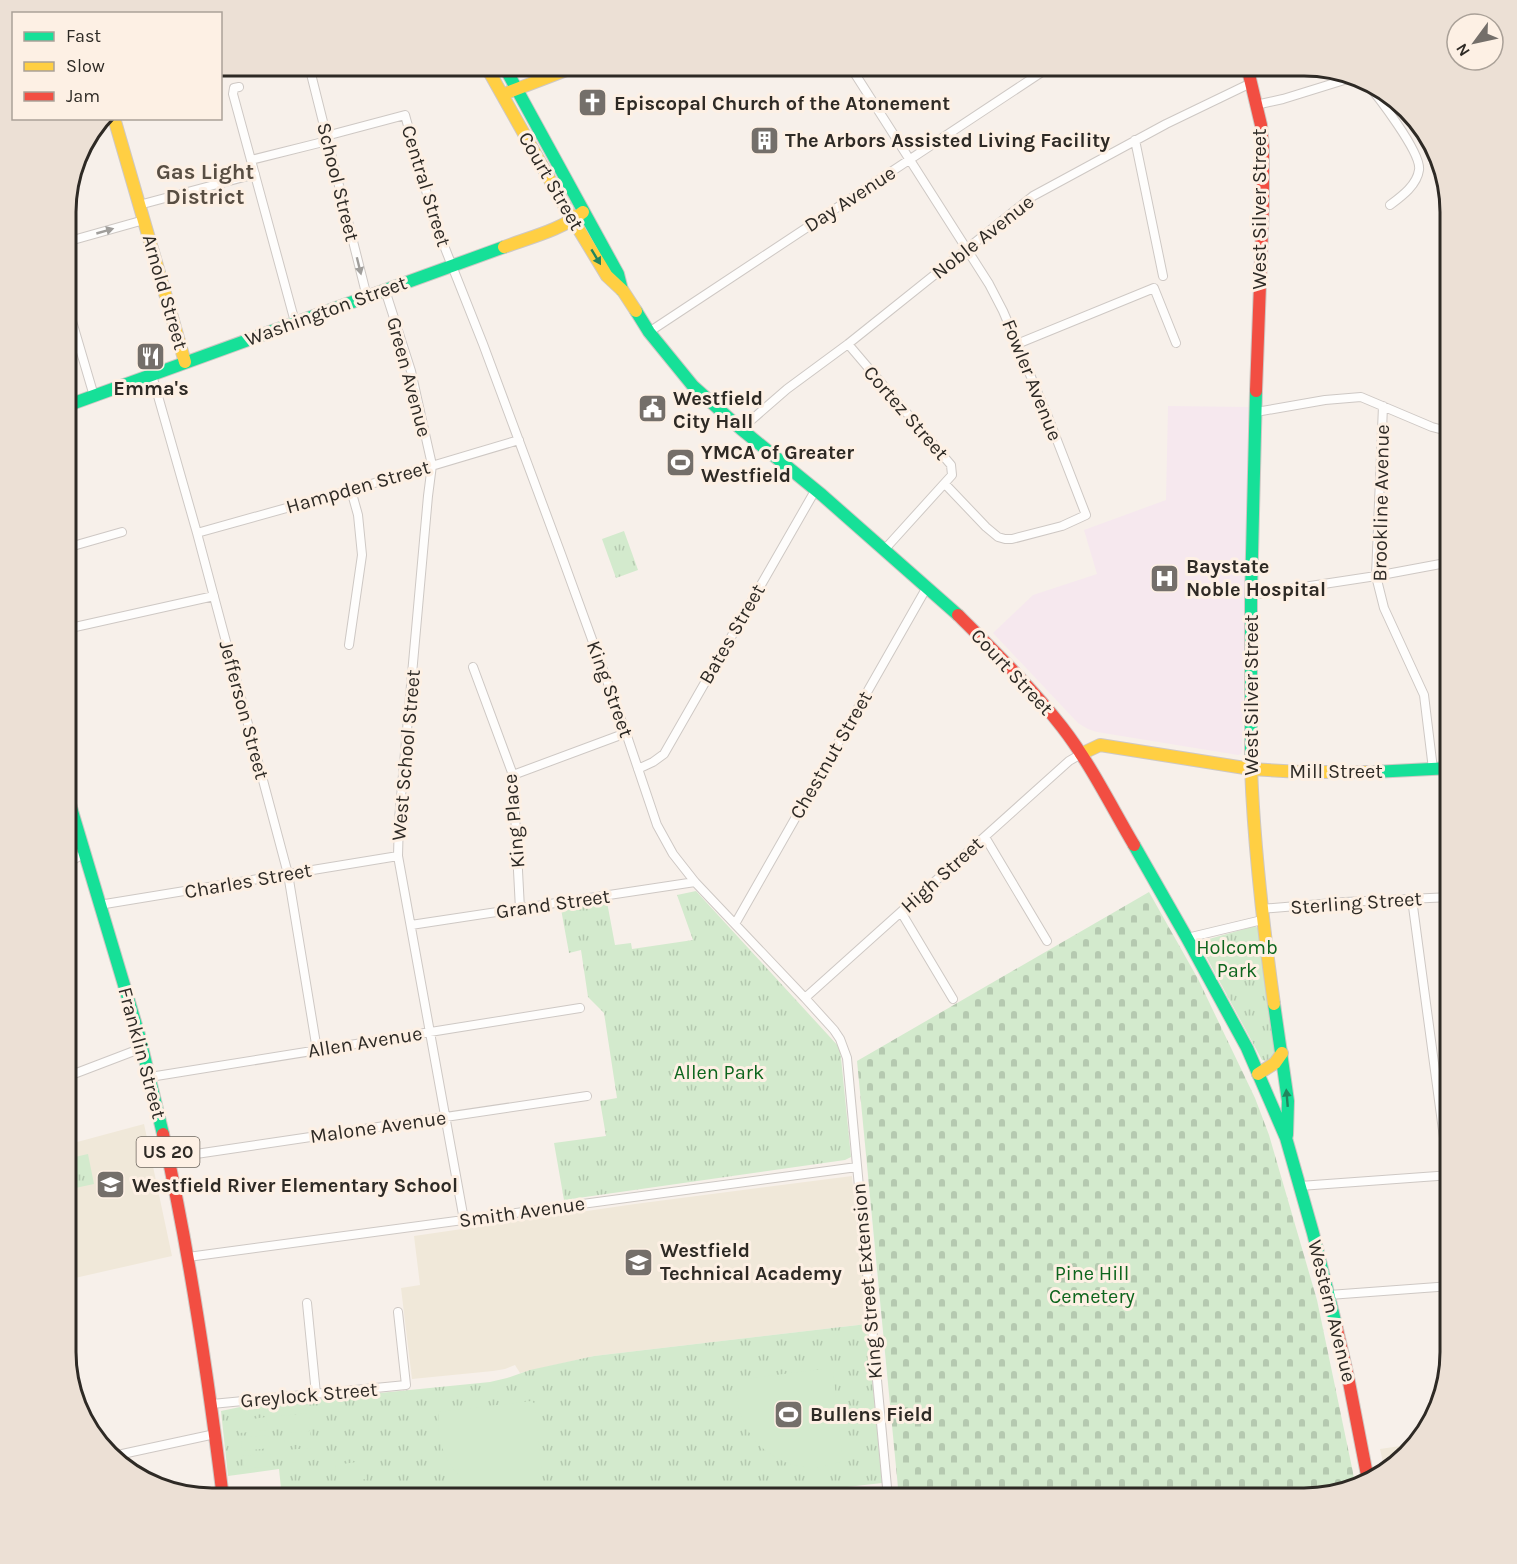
<svg xmlns="http://www.w3.org/2000/svg" width="1517" height="1564" font-family="Karla,sans-serif">
	<style>
		.education { fill: #f0e8d9 }
		.medical { fill: #f6e8ee }
		.cemetery { fill: url(#cemetery-stones) }
		.park { fill: url(#park-tufts) }
		.pitch { fill: #d3eacd }
		.lines { fill: none; stroke-linecap: round; stroke-linejoin: round }
		.street-casing { stroke: #cec8c4; stroke-width: 10 }
		.fast-casing { stroke: #cec8c4; stroke-width: 14 }
		.slow-casing { stroke: #cec8c4; stroke-width: 14 }
		.jam-casing { stroke: #cec8c4; stroke-width: 14 }
		.street { stroke: #fefdfc; stroke-width: 8 }
		.fast { stroke: #16e098; stroke-width: 12 }
		.slow { stroke: #ffcf43; stroke-width: 12 }
		.jam { stroke: #f24e42; stroke-width: 12 }
		.oneway { fill: #a09e9b }
		.oneway2 { fill: #22855e }
		.labels { text-anchor: middle; dominant-baseline: central; stroke-width: 6; stroke-linejoin: round; paint-order: stroke }
		.shield { fill: #fdf0e4; stroke: #6c655e; stroke-width: 1.5 }
		.shield-label { font-size: 18px; font-weight: bold; fill: #2e2a25 }
		.poi-label { font-size: 20px; font-weight: bold; fill: #2e2a25; stroke: #fdf0e4; text-anchor: start }
		.street-label { font-size: 20px; fill: #2e2a25; stroke: #fdf0e4 }
		.park-label { font-size: 20px; fill: #0d651d; stroke: #fdf0e4 }
		.quarter-label { font-size: 22px; font-weight: bold; fill: #584e43; stroke: #fdf0e4 }
		.rim { fill: none; stroke: #2e2a25; stroke-width: 3 }
	</style>
	<defs>
		<pattern id="cemetery-stones" width="16" height="16" patternUnits="userSpaceOnUse" patternTransform="scale(1.5)"><rect width="16" height="16" fill="#d3eacd"/><path d="M2 7V4a2 2 0 0 1 4 0v3zM10 15v-3a2 2 0 0 1 4 0v3z" fill="#b5c9b0"/></pattern>
		<pattern id="park-tufts" width="24" height="20" patternUnits="userSpaceOnUse" patternTransform="scale(1.5)"><rect width="24" height="20" fill="#d3eacd"/><path d="M3 7l-1-3M5 7V3M7 7l1-3M15 17l-1-3M17 17v-4M19 17l1-3" fill="none" stroke="#b5c9b0"/></pattern>
	</defs>
	<rect width="100%" height="100%" fill="#f7f0ea"/>
	<path class="education" d="M144,1124l28,132 -106,24v-135z
		M852,1176l15,148 -273,32 -74,17 -5,-8 -10,4 -12,2 -81,8 -11,-91 19,-3 -6,-49 221,-32z
		M1414,1444l-13,18 -16,9 -5,-22z"/>
	<path class="medical" d="M1168,406l80,1 -6,344 -1,3 -3,1 -141,-23 -9,-3 -10,-6 -85,-90 40,-38 64,-21 -13,-44 82,-30z"/>
	<path class="cemetery" d="M1149,892l49,87 57,119 14,37 48,165 39,187 -4,3 -48,8h-405l-42,-437z"/>
	<path class="park" d="M624,531l14,39 -22,8 -14,-39z
		M696,891l144,157 11,109 -6,3 -281,40 -10,-57 52,-7 -6,-35 17,-3 -13,-85 -16,-16 -7,-47 -12,3 -8,-44 46,-7 8,43 16,-2 1,6 61,-9 -16,-45z
		M1255,926l3,2 17,121 -1,9 -8,3 -4,-1 -61,-113 1,-6z
		M88,1154l6,30 -28,6v-31z
		M867,1324l15,159 -130,15h-470l-3,-29 -51,7 -7,-65 19,-4 250,-25 17,-4 23,-8 64,-14z"/>
	<path class="pitch" d="M830,1368l3,2 10,91c-8,2 -16,5 -23,6 -39,4 -76,-25 -82,-63 -2,-8 -1,-16 0,-24z
		M531,1401l3,2 10,90c-15,4 -32,8 -47,5 -29,-5 -53,-33 -58,-62 -1,-7 0,-16 0,-24z
		M309,1413l1,12 -27,3 -2,-12z
		M266,1417l2,13 -28,3 -1,-12z
		M310,1431l2,12 -27,3 -2,-13z
		M268,1435l2,13 -28,3 -1,-13z
		M312,1448l2,12 -27,3 -2,-13z
		M270,1453l1,13 -27,3 -1,-13z
		M364,1461l3,18 -30,3 -2,-17z
		M367,1482l3,16h-31l-2,-14z"/>
	<g class="lines">
		<defs>
			<path id="street" d="M309,66l58,231
				M850,66l139,218 14,27 45,106 38,98 -24,11 -50,13h-7l-7,-2 -12,-10 -41,-43
				M1364,80c12,14 58,73 55,90 -2,15 -17,26 -29,35
				M239,87l-5,1 -1,6 62,228
				M1256,105l27,-6 71,-22
				M326,136l79,-21 30,108 48,121 78,210 65,179 31,92 16,29 22,28 110,116 29,32 6,9 7,19 41,440
				M1135,140l28,136
				M251,160l76,-19
				M139,205l116,-31
				M66,242l78,-22
				M385,290l26,81 21,94 -4,31 -29,323 -1,37 66,364
				M66,301l28,95
				M649,332l402,-266
				M848,344l103,121 1,10 -67,74
				M1017,344l137,-56 22,55
				M152,375l45,158 91,341 29,176
				M1383,406l-7,170 8,32 40,87 9,74
				M1256,412l69,-12 36,-3 71,30 19,5
				M741,429l46,-40 61,-45 185,-148 133,-72 85,-41
				M197,533l154,-43 168,-50
				M66,548l56,-16
				M1251,595l125,-19 75,-14
				M66,629l148,-33
				M349,645l13,-90 -4,-40 -7,-25
				M473,667l40,108 7,134
				M638,769l15,-7 11,-8 152,-265
				M513,775l113,-42
				M985,837l62,104
				M66,864l17,-10
				M1412,899l37,276
				M99,905l299,-49
				M1261,909l84,-7 106,-5
				M901,912l52,87
				M735,924l192,-337
				M411,925l284,-43
				M1187,938l75,-18
				M805,998l264,-237 12,-7
				M66,1077l76,-29
				M150,1077l430,-69
				M169,1158l418,-62
				M1300,1186l151,-11
				M188,1257l669,-90
				M1329,1295l122,-9
				M307,1303l9,91
				M212,1404l194,-19 -8,-73
				M113,1456l102,-22
				M840,1498l48,-5"/>
			<path id="fast" d="M504,66l114,208 4,16
				M636,311l13,21 44,54 48,43 81,66 136,120
				M66,406l438,-159
				M1251,768v-173l5,-204
				M1373,772l78,-4
				M66,791l73,244 24,99
				M1134,845l53,93 60,110 39,90 27,95 23,92
				M1274,1004l14,97 -1,34"/>
			<path id="slow" d="M486,66l78,139 43,71 16,15 13,20
				M509,92l68,-26
				M114,118l71,244
				M504,247c27,-10 57,-17 79,-35
				M1081,754l19,-9 151,24 50,3h72
				M1251,768c3,79 12,157 23,236
				M1258,1074l17,-11 7,-10"/>
			<path id="jam" d="M1247,66l14,59 2,23v56l-7,187
				M958,615c36,36 73,72 104,112 28,36 49,79 72,118
				M163,1134c27,120 45,242 60,364
				M1336,1325l12,52 20,103"/>
		</defs>
		<use href="#street" class="street-casing"/>
		<use href="#fast" class="fast-casing"/>
		<use href="#slow" class="slow-casing"/>
		<use href="#jam" class="jam-casing"/>
		<use href="#street" class="street"/>
		<use href="#fast" class="fast"/>
		<use href="#slow" class="slow"/>
		<use href="#jam" class="jam"/>
	</g>
	<defs><path id="oneway-solid" d="M-6-.8H1V-3.2L6.5 0L1 3.2V.8H-6Z" transform="scale(1.5)"/></defs>
	<g class="oneway">
		<use href="#oneway-solid" transform="translate(105 231) rotate(-16)"/>
		<use href="#oneway-solid" transform="translate(359 266) rotate(76)"/>
	</g>
	<g class="oneway2">
		<use href="#oneway-solid" transform="translate(596 257) rotate(59)"/>
		<use href="#oneway-solid" transform="translate(1287 1098) rotate(-95)"/>
	</g>
	<defs>
		<symbol id="church-square" viewBox="-11 -11 22 22"><rect x="-9" y="-9" width="18" height="18" rx="4" fill="#746f6a" stroke="#fdf0e4"/><path d="M-1.2-6h2.4v3.5h3.3v2.4h-3.3V6h-2.4V-.1h-3.3v-2.4h3.3Z" fill="#fff"/></symbol>
		<symbol id="building-square" viewBox="-11 -11 22 22"><rect x="-9" y="-9" width="18" height="18" rx="4" fill="#746f6a" stroke="#fdf0e4"/><path d="M-4-6H4V6H1V3H-1V6H-4ZM-2.5-4.3h1.7v1.8h-1.7ZM.8-4.3h1.7v1.8H.8ZM-2.5-1h1.7V.8h-1.7ZM.8-1h1.7V.8H.8Z" fill="#fff"/></symbol>
		<symbol id="restaurant-square" viewBox="-11 -11 22 22"><rect x="-9" y="-9" width="18" height="18" rx="4" fill="#746f6a" stroke="#fdf0e4"/><path d="M-5-6h1v4h1v-4h1v4h1v-4h1v5L-1.5 .5V6h-2V.5L-5-1ZM5-6V6H3V1.5H1.5Q1.5-4 5-6Z" fill="#fff"/></symbol>
		<symbol id="civic-square" viewBox="-11 -11 22 22"><rect x="-9" y="-9" width="18" height="18" rx="4" fill="#746f6a" stroke="#fdf0e4"/><path d="M-.6-6.5H3V-4.5H.6V-3L4-1V1h2V6H-6V1h2V-1L-.6-3ZM-1.2 2.5V6h2.4V2.5Z" fill="#fff"/></symbol>
		<symbol id="stadium-square" viewBox="-11 -11 22 22"><rect x="-9" y="-9" width="18" height="18" rx="4" fill="#746f6a" stroke="#fdf0e4"/><path d="M0-5a6.5 5 0 1 0 0 10a6.5 5 0 1 0 0-10ZM-3.5-1.8h7v3.6h-7Z" fill="#fff"/></symbol>
		<symbol id="hospital-square" viewBox="-11 -11 22 22"><rect x="-9" y="-9" width="18" height="18" rx="4" fill="#746f6a" stroke="#fdf0e4"/><path d="M-5-5h3v3.5h4V-5h3V5h-3V1.5h-4V5h-3Z" fill="#fff"/></symbol>
		<symbol id="school-square" viewBox="-11 -11 22 22"><rect x="-9" y="-9" width="18" height="18" rx="4" fill="#746f6a" stroke="#fdf0e4"/><path d="M0-5L7-2L0 1L-7-2ZM-4 1L0 2.5L4 1V4Q0 6-4 4Z" fill="#fff"/></symbol>
	</defs>
	<g fill-rule="evenodd">
		<use href="#church-square" x="576" y="86" width="33" height="33"/>
		<use href="#building-square" x="748" y="124" width="33" height="33"/>
		<use href="#restaurant-square" x="134" y="340" width="33" height="33"/>
		<use href="#civic-square" x="636" y="392" width="33" height="33"/>
		<use href="#stadium-square" x="664" y="446" width="33" height="33"/>
		<use href="#hospital-square" x="1148" y="562" width="33" height="33"/>
		<use href="#school-square" x="94" y="1168" width="33" height="33"/>
		<use href="#school-square" x="622" y="1246" width="33" height="33"/>
		<use href="#stadium-square" x="772" y="1398" width="33" height="33"/>
	</g>
	<g class="labels">
		<rect class="shield" x="136.5" y="1137" width="63" height="30" rx="4.5"/>
		<g class="shield-label">
			<text x="168" y="1152">US 20</text>
		</g>
		<g class="poi-label">
			<text x="614" y="103">Episcopal Church of the Atonement</text>
			<text x="785" y="140">The Arbors Assisted Living Facility</text>
			<text x="151" y="388" text-anchor="middle">Emma's</text>
			<text x="673" y="398">Westfield<tspan x="673" dy="23">City Hall</tspan></text>
			<text x="701" y="452">YMCA of Greater<tspan x="701" dy="23">Westfield</tspan></text>
			<text x="1186" y="566">Baystate<tspan x="1186" dy="23">Noble Hospital</tspan></text>
			<text x="132" y="1185">Westfield River Elementary School</text>
			<text x="660" y="1250">Westfield<tspan x="660" dy="23">Technical Academy</tspan></text>
			<text x="810" y="1414">Bullens Field</text>
		</g>
		<g class="street-label">
			<text transform="translate(551 181) rotate(60)">Court Street</text>
			<text transform="translate(338 182) rotate(76)">School Street</text>
			<text transform="translate(426 186) rotate(73)">Central Street</text>
			<text transform="translate(850 199) rotate(-33)">Day Avenue</text>
			<text transform="translate(1259 209) rotate(-90)">West Silver Street</text>
			<text transform="translate(983 237) rotate(-38)">Noble Avenue</text>
			<text transform="translate(165 292) rotate(74)">Arnold Street</text>
			<text transform="translate(326 311) rotate(-20)">Washington Street</text>
			<text transform="translate(409 377) rotate(75)">Green Avenue</text>
			<text transform="translate(1032 380) rotate(68)">Fowler Avenue</text>
			<text transform="translate(906 413) rotate(49)">Cortez Street</text>
			<text transform="translate(358 487) rotate(-16)">Hampden Street</text>
			<text transform="translate(1381 503) rotate(-89)">Brookline Avenue</text>
			<text transform="translate(732 634) rotate(-60)">Bates Street</text>
			<text transform="translate(1012 672) rotate(47)">Court Street</text>
			<text transform="translate(610 689) rotate(70)">King Street</text>
			<text transform="translate(1251 695) rotate(-90)">West Silver Street</text>
			<text transform="translate(244 710) rotate(75)">Jefferson Street</text>
			<text transform="translate(406 755) rotate(-85)">West School Street</text>
			<text transform="translate(831 755) rotate(-60)">Chestnut Street</text>
			<text x="1336" y="771">Mill Street</text>
			<text transform="translate(514 821) rotate(-95)">King Place</text>
			<text transform="translate(942 875) rotate(-42)">High Street</text>
			<text transform="translate(248 881) rotate(-10)">Charles Street</text>
			<text transform="translate(1356 903) rotate(-4)">Sterling Street</text>
			<text transform="translate(553 904) rotate(-8)">Grand Street</text>
			<text transform="translate(365 1042) rotate(-9)">Allen Avenue</text>
			<text transform="translate(142 1053) rotate(75)">Franklin Street</text>
			<text transform="translate(378 1127) rotate(-8)">Malone Avenue</text>
			<text transform="translate(522 1212) rotate(-8)">Smith Avenue</text>
			<text transform="translate(867 1281) rotate(-95)">King Street Extension</text>
			<text transform="translate(1332 1311) rotate(76)">Western Avenue</text>
			<text transform="translate(309 1395) rotate(-5)">Greylock Street</text>
		</g>
		<g class="park-label">
			<text x="1237" y="947">Holcomb<tspan x="1237" dy="23">Park</tspan></text>
			<text x="719" y="1072">Allen Park</text>
			<text x="1092" y="1273">Pine Hill<tspan x="1092" dy="23">Cemetery</tspan></text>
		</g>
		<g class="quarter-label">
			<text x="205" y="172">Gas Light<tspan x="205" dy="25">District</tspan></text>
		</g>
	</g>
	<path d="M0 0H1517V1564H0ZM212 76H1304A136 136 0 0 1 1440 212V1352A136 136 0 0 1 1304 1488H212A136 136 0 0 1 76 1352V212A136 136 0 0 1 212 76Z" fill="#ece0d5" fill-rule="evenodd"/>
	<path class="rim" d="M212 76H1304A136 136 0 0 1 1440 212V1352A136 136 0 0 1 1304 1488H212A136 136 0 0 1 76 1352V212A136 136 0 0 1 212 76Z"/>
	<rect x="12" y="12" width="210" height="108" fill="#fdf0e4" stroke="#aaa198" stroke-width="1.5"/>
	<rect x="24" y="32" width="30" height="9" fill="#16e098" stroke="#aaa198" stroke-width="1.5"/>
	<text x="66" y="42" font-size="18" fill="#2e2a25">Fast</text>
	<rect x="24" y="62" width="30" height="9" fill="#ffcf43" stroke="#aaa198" stroke-width="1.5"/>
	<text x="66" y="72" font-size="18" fill="#2e2a25">Slow</text>
	<rect x="24" y="92" width="30" height="9" fill="#f24e42" stroke="#aaa198" stroke-width="1.5"/>
	<text x="66" y="102" font-size="18" fill="#2e2a25">Jam</text>
	<g transform="translate(1475 42) rotate(237)"><circle r="28" fill="#fdf0e4" stroke="#aaa198" stroke-width="1.5"/>
	<path d="M0-4.5L10 22L0 15L-10 22Z" fill="#746f6a"/>
	<text y="-9" font-size="16" font-weight="bold" text-anchor="middle" fill="#2e2a25">N</text>
	</g>
</svg>
